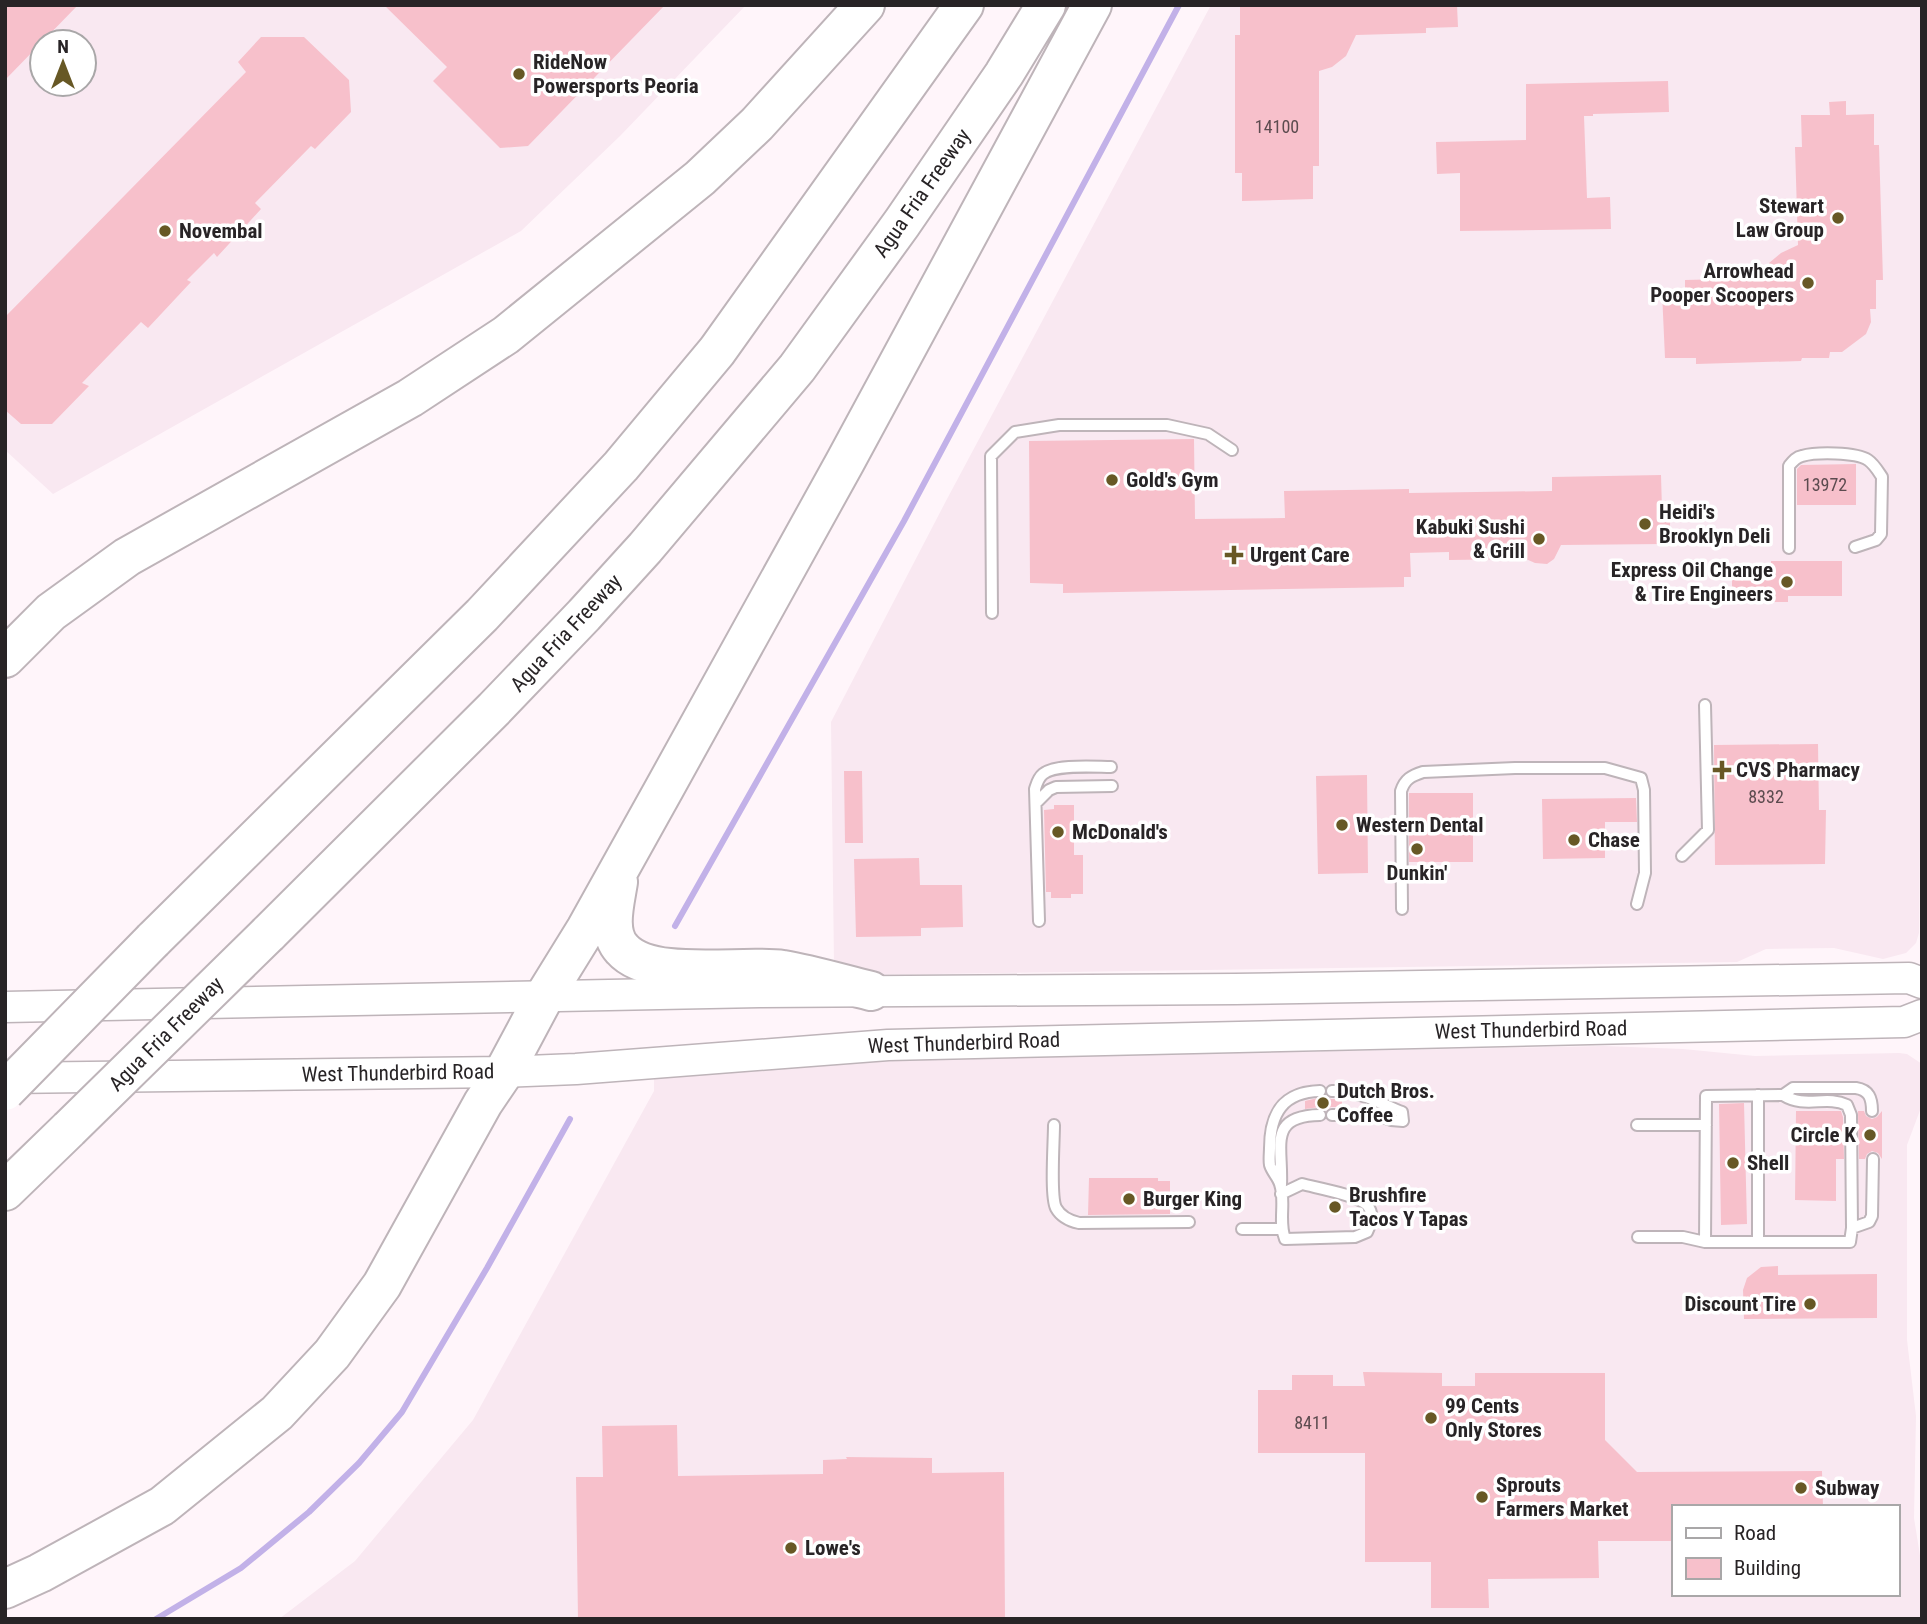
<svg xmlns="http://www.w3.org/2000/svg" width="1927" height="1624" font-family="'Roboto Condensed',sans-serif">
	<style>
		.built { fill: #f9e8f1; fill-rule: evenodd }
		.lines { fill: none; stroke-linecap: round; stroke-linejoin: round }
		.stream { stroke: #c2b1e8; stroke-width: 6 }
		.building { fill: #f7c0cb }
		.lane-casing { stroke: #beb4b9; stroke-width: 14 }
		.secondary-casing { stroke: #beb4b9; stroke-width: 33 }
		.highway-casing { stroke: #beb4b9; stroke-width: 42 }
		.lane { stroke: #fff; stroke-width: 10 }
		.secondary { stroke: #fff; stroke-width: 30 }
		.highway { stroke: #fff; stroke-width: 38 }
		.highway-bridge-casing { stroke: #beb4b9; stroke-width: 42; stroke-linecap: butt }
		.highway-bridge { stroke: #fff; stroke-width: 38 }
		.poi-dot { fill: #675825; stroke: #fff; stroke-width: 2.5 }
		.labels { text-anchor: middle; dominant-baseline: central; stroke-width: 7; stroke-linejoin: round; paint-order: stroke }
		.number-label { font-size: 18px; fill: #5c4b4f }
		.poi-label { font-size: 21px; font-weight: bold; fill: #282426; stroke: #fff; text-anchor: start }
		.street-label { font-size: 21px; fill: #282426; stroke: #fff }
	</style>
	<rect width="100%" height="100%" fill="#fff5fa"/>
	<path class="built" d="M5,5h741l-126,131 -99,95 -468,263 -48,-44zM42,42h42v42h-42z
		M1211,5h711v645l-3,283 -3,10 -10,10 -23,6 -49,-11 -68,1 -29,13 -871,13 -32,-11 -3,-242 116,-223z
		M1604,1046l79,3 72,7 144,-3 8,1 15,10v41l-15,40v195l9,76 -2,102 8,50v51h-1643l76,-58 118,-141 181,-329v-13l266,-19zM1673,1507h224v87h-224z"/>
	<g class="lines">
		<path class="stream" d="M675,926l229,-405 275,-516
			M156,1619l85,-51 68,-56 50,-49 43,-51 85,-144 83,-149"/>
	</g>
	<path class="building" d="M5,5h73l-73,75z
		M384,5h281l-137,141 -28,2 -67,-67 14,-14z
		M1247,5h210l1,22 -32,1v5l-70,2 -10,21 -14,11 -13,4v95h-6v33l-71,2v-28h-7v-138h5v-28h7z
		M261,37h43l45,43 2,32 -36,37 -4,-3 -56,57 6,6 -44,48 -3,-4 -27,27 4,2 -43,46 -7,-6 -59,61 7,3 -37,38h-31l-16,-14v-93l241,-245 -8,-10z
		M1668,81l1,31 -76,2v2h-9l3,82 23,-1 1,32 -151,2v-58l-23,1 -1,-32 90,-2v-56z
		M1846,101v14l28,-1v31h5l4,135h-7v29h-6l1,13 -5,12 -24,18h-12l-1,6h-27l-1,3 -105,3v-6h-31l-3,-66 23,-1v-11l78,-2 6,-15 12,-10 17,-8 -3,-98h7l-1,-32h29l-1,-13z
		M1194,439l1,80 90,-1 -1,-27 125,-2v4l143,-2v-14l109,-2 1,35 9,-1 -2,31 -6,4 -102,1 -7,14 -7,5 -12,-1 -9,-4 -77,1v-8l-39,1 1,24h-7v10l-341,6v-9l-33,-1 -1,-142z
		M1856,464v41h-59v-36l4,-4z
		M1771,561h71v35h-54v6h-16v-5h-40v-30h39z
		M1818,744l1,66h7l-1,54 -110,1 -1,-120z
		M844,771h18l1,72h-18z
		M1367,775l1,98 -50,1 -2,-98z
		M1409,793h64v69h-64z
		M1636,798l1,24h-32v36l-62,1 -1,-60z
		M1054,805h20v50h9v39h-12v4h-20v-6h-5l-2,-82 10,-1z
		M919,858l1,27h42l1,42 -42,1v8l-65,1 -2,-78z
		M1326,1096l5,3h11v8h-11l-5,3 -6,-3 -15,2v-8z
		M1744,1103l3,121 -26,1 -2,-121z
		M1796,1111h45l2,6 1,42h-8v42l-41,-1z
		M1858,1111h6l2,5 6,3 5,-2 5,-6v48l-4,-6 -6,-2 -5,3 -2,5h-6z
		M1089,1178h69v3h12v33l-82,1z
		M1778,1266v9l99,-1v44l-133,1 -1,-29 4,-12 14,-11z
		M1363,1372l79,1v13h33v-13h130v67l32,32 185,-1 1,36h-150v34h-75l1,37 -111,1 1,29h-58v-46h-66v-109h-107v-63h34v-15h41v11h32z
		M677,1425l1,51 145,-2v-14l24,-1 -1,-2 86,1v15l72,-1 1,147h-427l-2,-142h27l-1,-51z"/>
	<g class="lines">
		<defs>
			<path id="lane" d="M1789,548v-82c4,-5 7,-9 13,-10 14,-4 54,-4 66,4 6,4 10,11 14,17l-1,57 -5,6 -21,7
				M992,613l-1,-157 24,-24 44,-7h108l41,9 24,16
				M1036,803l13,-13 7,-3 56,-1
				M1682,856l26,-26 -3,-125
				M1402,909l-1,-118c4,-12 10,-15 22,-19l92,-4h90l36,10 3,12 1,83 -8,31
				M1039,921l-4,-132c2,-6 3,-11 8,-15 12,-10 52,-7 68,-7
				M1332,1091c26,-1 47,12 70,21l1,9 -12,-1 -14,-5h-45
				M1758,1095v147
				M1783,1095l10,-7h63c13,2 16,10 16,23
				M1054,1125c0,17 -4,71 2,83 5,9 14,13 23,15l110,-1
				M1637,1125h69
				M1281,1185c2,-39 -14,-69 39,-70
				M1281,1194l21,-10c15,4 56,11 65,21 7,8 4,19 0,27l-12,5 -70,2c-7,-18 1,-37 -5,-55 -2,-7 -8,-12 -10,-19 -1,-5 0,-12 0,-17 0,-35 13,-56 50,-57
				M1852,1228l17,-6 3,-6 1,-57
				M1242,1229h39
				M1638,1237h45l22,5h145l2,-14 -1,-113 -4,-10c-21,-10 -42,4 -64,-10l-77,1 -1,146"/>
			<path id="secondary" d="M5,1007l755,-15 475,-3 674,-11 13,5
				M5,1078l499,-6 72,-3 312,-24 1016,-23 18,-7"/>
			<path id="highway" d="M5,658l46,-46 76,-55 283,-159 96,-63 194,-157 57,-54 108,-119
				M618,882c-3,20 -12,50 4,67 29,33 119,15 161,21 29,5 59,14 88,21
				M268,934l226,-225 90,-94 61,-67 152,-180 105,-145 102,-149 42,-69
				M153,940l329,-325 139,-149 96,-115 247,-346
				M5,1191l64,-62
				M5,1589l35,-16 122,-67 115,-93 55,-59 50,-69 101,-182 21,-31 40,-75 42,-68 78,-140 181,-327 247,-457"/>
		</defs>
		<use href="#lane" class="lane-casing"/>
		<use href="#secondary" class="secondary-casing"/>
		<use href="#highway" class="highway-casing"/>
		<use href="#lane" class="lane"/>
		<use href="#secondary" class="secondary"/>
		<use href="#highway" class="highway"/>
		<defs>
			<path id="highway-bridge" d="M5,1091l148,-151
				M69,1129l199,-195"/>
		</defs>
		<use href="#highway-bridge" class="highway-bridge-casing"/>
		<use href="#highway-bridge" class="highway-bridge"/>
	</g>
	<g class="poi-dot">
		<circle cx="519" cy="74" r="7"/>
		<circle cx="1838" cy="218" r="7"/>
		<circle cx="165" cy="231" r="7"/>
		<circle cx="1808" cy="283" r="7"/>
		<circle cx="1112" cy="480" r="7"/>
		<circle cx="1645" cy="524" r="7"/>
		<circle cx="1539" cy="539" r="7"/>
		<path d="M1230.5 544.5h7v7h7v7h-7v7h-7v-7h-7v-7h7z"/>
		<circle cx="1787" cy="582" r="7"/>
		<path d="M1718.5 759.5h7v7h7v7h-7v7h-7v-7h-7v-7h7z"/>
		<circle cx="1342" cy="825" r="7"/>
		<circle cx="1058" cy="832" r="7"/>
		<circle cx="1574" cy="840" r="7"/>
		<circle cx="1417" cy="849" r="7"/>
		<circle cx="1323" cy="1103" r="7"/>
		<circle cx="1870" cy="1135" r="7"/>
		<circle cx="1733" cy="1163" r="7"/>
		<circle cx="1129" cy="1199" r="7"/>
		<circle cx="1335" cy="1207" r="7"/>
		<circle cx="1810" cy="1304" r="7"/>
		<circle cx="1431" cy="1418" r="7"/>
		<circle cx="1801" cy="1488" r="7"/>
		<circle cx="1482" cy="1497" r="7"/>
		<circle cx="791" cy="1548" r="7"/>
	</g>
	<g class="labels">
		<g class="number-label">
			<text x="1277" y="126">14100</text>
			<text x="1825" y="484">13972</text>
			<text x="1766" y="796">8332</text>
			<text x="1312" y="1422">8411</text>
		</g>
		<g class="poi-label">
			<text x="533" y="62">RideNow<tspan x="533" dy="24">Powersports Peoria</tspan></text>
			<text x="1824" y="206" text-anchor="end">Stewart<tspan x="1824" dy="24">Law Group</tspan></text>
			<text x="179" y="231">Novembal</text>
			<text x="1794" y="271" text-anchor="end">Arrowhead<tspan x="1794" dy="24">Pooper Scoopers</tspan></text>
			<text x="1126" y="480">Gold's Gym</text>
			<text x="1659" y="512">Heidi's<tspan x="1659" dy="24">Brooklyn Deli</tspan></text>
			<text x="1525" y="527" text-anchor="end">Kabuki Sushi<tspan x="1525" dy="24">&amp; Grill</tspan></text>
			<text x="1250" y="555">Urgent Care</text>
			<text x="1773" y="570" text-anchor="end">Express Oil Change<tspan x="1773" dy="24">&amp; Tire Engineers</tspan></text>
			<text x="1736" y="770">CVS Pharmacy</text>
			<text x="1356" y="825">Western Dental</text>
			<text x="1072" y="832">McDonald's</text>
			<text x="1588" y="840">Chase</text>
			<text x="1417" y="873" text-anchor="middle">Dunkin'</text>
			<text x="1337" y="1091">Dutch Bros.<tspan x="1337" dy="24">Coffee</tspan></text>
			<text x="1856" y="1135" text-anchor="end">Circle K</text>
			<text x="1747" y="1163">Shell</text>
			<text x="1349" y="1195">Brushfire<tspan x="1349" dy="24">Tacos Y Tapas</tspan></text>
			<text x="1143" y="1199">Burger King</text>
			<text x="1796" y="1304" text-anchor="end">Discount Tire</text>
			<text x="1445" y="1406">99 Cents<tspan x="1445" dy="24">Only Stores</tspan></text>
			<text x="1496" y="1485">Sprouts<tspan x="1496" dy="24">Farmers Market</tspan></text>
			<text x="1815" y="1488">Subway</text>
			<text x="805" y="1548">Lowe's</text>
		</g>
		<g class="street-label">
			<text transform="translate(922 193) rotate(-55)">Agua Fria Freeway</text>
			<text transform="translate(566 633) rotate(-47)">Agua Fria Freeway</text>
			<text transform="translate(1531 1030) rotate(-1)">West Thunderbird Road</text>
			<text transform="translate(166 1034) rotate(-45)">Agua Fria Freeway</text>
			<text transform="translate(964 1043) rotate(-2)">West Thunderbird Road</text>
			<text transform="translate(398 1073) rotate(-1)">West Thunderbird Road</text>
		</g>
	</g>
	<rect width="1927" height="1624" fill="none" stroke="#282426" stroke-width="14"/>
	<rect x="1672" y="1505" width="228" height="91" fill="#ffffff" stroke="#a9a7a8" stroke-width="2"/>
	<rect x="1686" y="1528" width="35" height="10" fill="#ffffff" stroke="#a9a7a8" stroke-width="2"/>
	<text x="1734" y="1540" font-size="21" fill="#282426">Road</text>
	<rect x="1686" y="1558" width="35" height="21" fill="#f7c0cb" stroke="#a9a7a8" stroke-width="2"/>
	<text x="1734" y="1575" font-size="21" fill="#282426">Building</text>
	<g transform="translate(63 63)"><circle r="33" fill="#ffffff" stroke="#a9a7a8" stroke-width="2"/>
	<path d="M0-5L12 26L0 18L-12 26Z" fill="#675825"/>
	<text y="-10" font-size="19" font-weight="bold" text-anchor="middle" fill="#282426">N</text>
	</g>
</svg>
